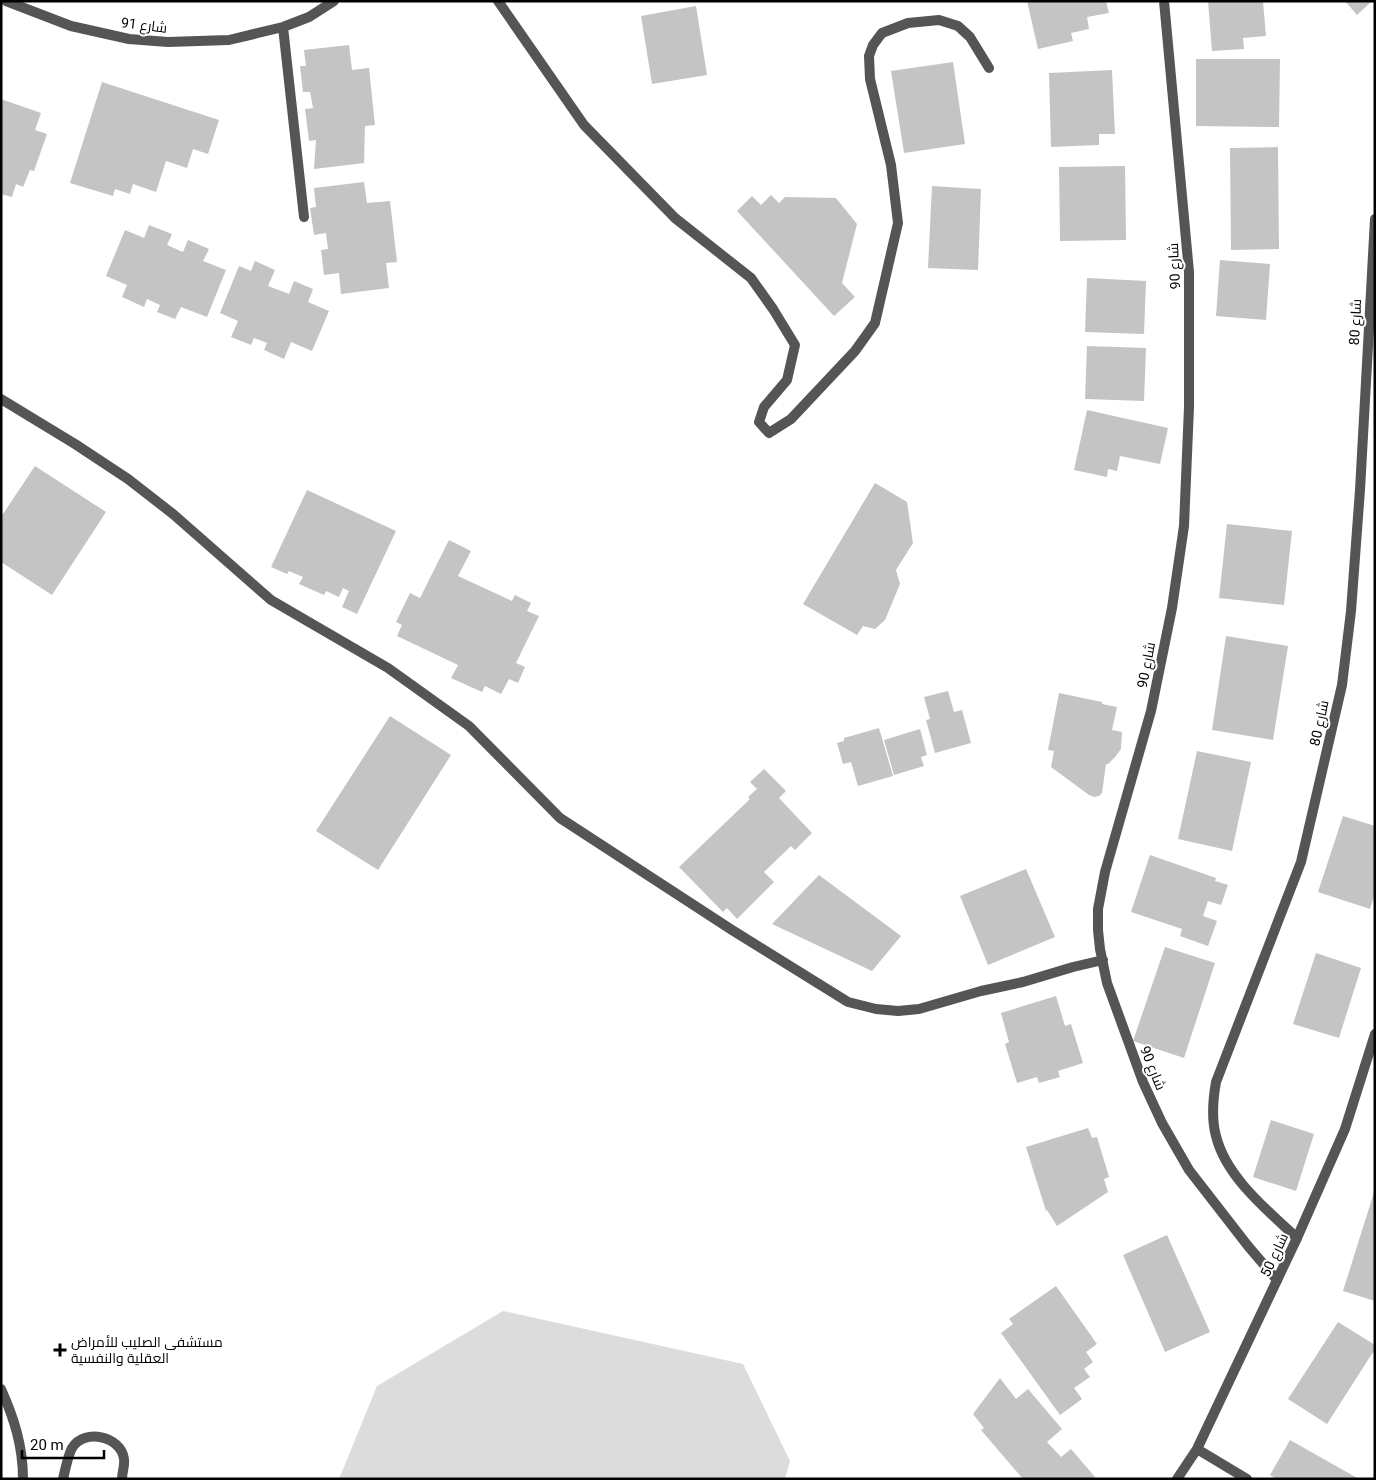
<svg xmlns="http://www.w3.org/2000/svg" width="1376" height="1480" font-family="Roboto,Cairo,sans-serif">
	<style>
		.green { fill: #dcdcdc }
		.building { fill: #c4c4c4 }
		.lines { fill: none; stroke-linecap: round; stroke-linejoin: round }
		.service { stroke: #555; stroke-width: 10 }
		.minor { stroke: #555; stroke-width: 10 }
		.tertiary { stroke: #555; stroke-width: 10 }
		.poi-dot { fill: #000; stroke: #fff; stroke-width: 2 }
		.labels { text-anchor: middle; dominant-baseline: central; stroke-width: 4; stroke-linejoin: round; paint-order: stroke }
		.street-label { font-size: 14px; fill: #000; stroke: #fff }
		.poi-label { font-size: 14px; fill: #000; stroke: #fff; text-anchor: start }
	</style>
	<rect width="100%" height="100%" fill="#fff"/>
	<path class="green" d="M503,1311l240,53 47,97 -5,18h-446l38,-93z"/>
	<path class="building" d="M1027,1h79l3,12 -22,4 2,12 -18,4 2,8 -35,8z
		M1208,1h55l3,35 -23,2 1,11 -32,2z
		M1345,1h27l-15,14z
		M696,6l11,69 -55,9 -11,-68z
		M349,45l3,25 17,-2 6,57 -10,1 -1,37 -50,6 2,-29 -7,1 -4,-32 8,-1 -3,-16h-7l-3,-26h6l-2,-16z
		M1196,59h84l-1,68 -83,-1z
		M953,62l12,82 -61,9 -13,-82z
		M1112,70l3,64h-16v11l-48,2 -2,-74z
		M102,82l117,38 -11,34 -15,-5 -6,19 -21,-7 -10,31 -23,-8 -3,10 -15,-5 -2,7 -43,-13z
		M1,99l40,14 -6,17 12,4 -13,37 -4,-1 -7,17 -7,-3 -4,13 -11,-3z
		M1278,147l1,102 -48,1 -1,-102z
		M1125,166l1,74 -66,1 -1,-74z
		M364,182l3,21 23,-2 7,61 -11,1 3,25 -48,6 -2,-21 -15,2 -3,-25 7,-1 -2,-16 -12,2 -4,-27 6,-1 -2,-19z
		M932,186l49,3 -3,81 -50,-2z
		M771,195l8,8 6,-6 51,1 21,26 -15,59 13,14 -21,19 -97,-105 15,-15 9,9z
		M149,225l23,9 -5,11 16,7 5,-12 21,9 -6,12 23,9 -19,47 -26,-10 -6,12 -18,-7 3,-7 -13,-6 -3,8 -22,-10 5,-12 -21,-9 19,-46 19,8z
		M1220,260l50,4 -4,56 -50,-4z
		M255,261l20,9 -7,16 21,8 5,-13 19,8 -5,13 21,9 -17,40 -21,-9 -7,17 -20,-9 3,-7 -13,-5 -3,7 -20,-8 7,-16 -18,-8 19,-47 12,5z
		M1087,278l59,3 -2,53 -59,-2z
		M1087,346l59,2 -2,53 -59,-2z
		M1087,410l81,18 -8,36 -40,-8 -3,15 -9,-2 -1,8 -33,-7z
		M35,466l71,46 -54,83 -51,-33v-45z
		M875,483l32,19 6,41 -17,27 4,14 -15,36 -10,9 -12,-3 -6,9 -54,-31z
		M307,490l89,41 -39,83 -15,-7 7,-16 -6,-3 -4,9 -13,-6 -2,4 -25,-11 4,-7 -14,-6 -2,3 -16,-7z
		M1227,524l65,7 -8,74 -65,-7z
		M449,540l22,11 -13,25 54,25 3,-6 16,8 -4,8 12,5 -23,47 9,4 -7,16 -9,-4 -8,15 -16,-8 -3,6 -31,-14 7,-13 -61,-29 5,-11 -6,-3 14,-29 10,5z
		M1226,636l62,10 -15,94 -61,-10z
		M948,691l6,21 8,-2 9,33 -36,10 -9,-33 4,-1 -6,-22z
		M1059,693l43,9v2l15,3 -5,23 10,2 -1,17 -6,8 -7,7h-2l-4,29 -3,3 -5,1 -5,-2 -38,-28 3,-16 -6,-1z
		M390,716l61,39 -73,115 -62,-39z
		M879,728l14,48 -35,10 -7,-24 -8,2 -6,-21 7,-2v-3z
		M920,729l7,26 -6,2 3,9 -30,9 -10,-35z
		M1197,751l54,11 -19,89 -54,-12z
		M764,769l22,22 -7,7 33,35 -17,17 -4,-4 -27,26 10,10 -37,37 -10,-11 -4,4 -44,-45 71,-68 -2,-2 9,-8 -7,-7z
		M1343,816l32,10v67l-5,16 -52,-17z
		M1150,855l66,23 -1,3 13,4 -7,20 -13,-4 -5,15 14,5 -9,25 -28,-10 2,-7 -51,-17z
		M1026,869l29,68 -67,28 -28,-69z
		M819,875l82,61 -29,35 -100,-47z
		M1165,947l50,16 -31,95 -51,-17z
		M1316,953l45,15 -22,70 -46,-14z
		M1056,996l9,30 6,-2 12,39 -25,8 2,6 -21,6 -2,-6 -20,6 -12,-39 4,-2 -8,-29z
		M1271,1120l43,14 -18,57 -43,-14z
		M1088,1128l4,10 5,-1 12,40 -5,2 4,13 -51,34 -10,-16 -1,1 -20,-64z
		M1375,1189v112l-32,-10z
		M1167,1235l43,97 -45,20 -42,-97z
		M1056,1286l41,58 -11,8 7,10 -9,7 6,8 -16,11 8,11 -22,16 -59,-82 12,-9 -4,-5z
		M1338,1322l37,23v4l-48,75 -39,-25z
		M1000,1378l16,21 12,-10 34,40 -15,13 14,15 10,-8 24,28 -2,2h-70l-42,-49 3,-2 -11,-14z
		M1290,1440l69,39h-82l-7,-4z"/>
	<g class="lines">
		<path class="service" d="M1,1389c13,29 22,57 22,90
			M63,1479c2,-8 5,-24 9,-31 12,-20 49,-12 52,11 1,6 -2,14 -2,20"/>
		<path class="minor" d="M6,1l65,25 58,13 39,3 61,-2 54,-13 26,-10 25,-16
			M498,1l86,124 91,93 76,60 22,31 22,36 -8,35 -23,27 -5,15 10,11 22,-14 64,-68 20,-28 23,-100 -7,-58 -21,-86 -1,-23 4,-11 9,-12 26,-10 31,-3 19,6 12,11 19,31
			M1164,1l25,271v135l-5,119 -12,82 -21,103 -46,161 -7,37v21l2,19 7,34 36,99 19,41 27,47 59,76 29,34
			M283,27l21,190
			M1,399l74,45 53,35 45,35 98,86 117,68 81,58 91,92 172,112 116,72 28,7 22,2 21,-2 62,-18 42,-9 50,-15 30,-7
			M1297,1238c-30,-28 -71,-61 -81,-102 -5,-18 -3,-37 0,-54l85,-220 41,-177 9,-74 9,-121 15,-271"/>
		<path class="tertiary" d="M1197,1449l50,30
			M1177,1479l20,-30 100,-211 48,-109 30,-95"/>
	</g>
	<path class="poi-dot" d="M57.5 1342.5h5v5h5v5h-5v5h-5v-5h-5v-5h5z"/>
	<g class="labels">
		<g class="street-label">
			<text transform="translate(144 25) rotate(7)">شارع 91</text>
			<text transform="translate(1174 266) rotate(-93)">شارع 90</text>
			<text transform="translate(1355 322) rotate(-87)">شارع 80</text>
			<text transform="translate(1146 665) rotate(-79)">شارع 90</text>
			<text transform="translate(1319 723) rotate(-78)">شارع 80</text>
			<text transform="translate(1153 1068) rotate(68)">شارع 90</text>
			<text transform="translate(1274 1255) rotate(-65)">شارع 50</text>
		</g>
		<g class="poi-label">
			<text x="71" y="1342">مستشفى الصليب للأمراض<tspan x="71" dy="16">العقلية والنفسية</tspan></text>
		</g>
	</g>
	<rect width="1376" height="1480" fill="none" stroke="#000000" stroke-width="5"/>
	<path d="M22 1450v8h82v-8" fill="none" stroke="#000000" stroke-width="2.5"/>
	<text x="30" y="1450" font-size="15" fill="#000000" stroke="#ffffff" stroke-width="4" paint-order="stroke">20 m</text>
</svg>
